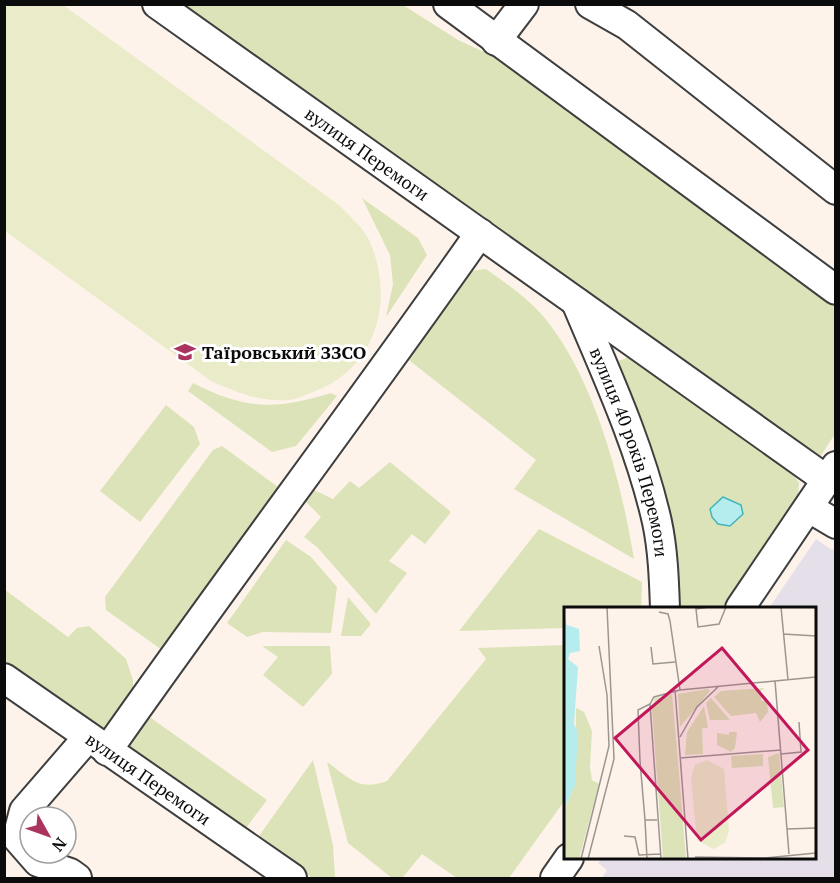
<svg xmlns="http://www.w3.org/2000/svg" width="840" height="883" font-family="'PT Serif',serif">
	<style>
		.industrial { fill: #e5dfe9 }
		.green { fill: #dce3b8 }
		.pitch { fill: #eaebc9 }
		.water { fill: #b5ecee; stroke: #44b4bd; stroke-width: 1.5 }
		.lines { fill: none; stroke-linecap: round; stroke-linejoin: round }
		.minor-casing { stroke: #3e3e3e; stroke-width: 32 }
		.minor { stroke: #fff; stroke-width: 28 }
		.labels { text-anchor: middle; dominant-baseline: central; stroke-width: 6; stroke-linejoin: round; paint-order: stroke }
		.street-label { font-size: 18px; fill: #0b0b0b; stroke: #fff }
		.poi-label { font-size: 18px; font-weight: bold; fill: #0b0b0b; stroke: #fff; text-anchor: start }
		.inset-road { fill: none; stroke: #9c9691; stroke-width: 1.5 }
		.view { fill: #c2185b; fill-opacity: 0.15; stroke: #c2185b; stroke-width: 3 }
		.inset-edge { fill: none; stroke: #0b0b0b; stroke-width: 3 }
	</style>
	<rect width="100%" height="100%" fill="#fdf3ea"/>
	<path class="industrial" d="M816,539l16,11 3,-2v330h-233l5,-8 -9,-7 4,-5h212v-250h-45z"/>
	<path class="green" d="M181,5h222l55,35 54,25 165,126 158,113v130l-15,23z
		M362,198l56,40 9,17 -41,62 7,-33 -3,-29z
		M486,269c20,14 41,29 57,47 52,62 78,165 91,243l-120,-70 22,-29 -131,-103 66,-86z
		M630,357l159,111 10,15 -2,23 -72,102h-48l-59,-235v-12z
		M193,383c53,27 82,27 138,10l6,3 -41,50 -24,6 -84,-61z
		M166,405l28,22 6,17 -60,78 -40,-31z
		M222,446l60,44 -120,160 -56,-40 -1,-13 108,-147z
		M390,462l61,50 -26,32 -13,-10 -23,27 18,12 -31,41 -59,-67 -13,-10 17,-20 -17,-17 10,-10 19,9 17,-18 9,7z
		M539,529l103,53 -1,26h-75l-1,20 -106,3z
		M286,540l25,17 26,30 -6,46 -68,-1 -16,5 -20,-14z
		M4,589l64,48 9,-9 12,-2 37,33 7,21v18l-22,31 -9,4 -97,-69z
		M348,597l23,27 -10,12h-20z
		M565,645v155l-56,78h-52l-35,-24 -20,24h-10l-44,-35 -21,-81c24,17 31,29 60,19l99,-122 -8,-11z
		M262,646h68l2,28 -29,33 -40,-32 15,-18z
		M148,716l119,84 -24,32 -115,-79v-11z
		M313,760l20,85 2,33h-23l-53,-42z"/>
	<path class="pitch" d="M5,4l58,1 276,200c9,10 24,22 30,35 26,57 9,128 -54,151 -8,3 -17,8 -26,9 -31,2 -50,-7 -78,-19l-206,-150z"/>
	<path class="water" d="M723,497l18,8 2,9 -13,12 -12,-2 -6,-7 -2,-8z"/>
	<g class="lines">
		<defs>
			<g id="minor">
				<path id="s1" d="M157,4l670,476"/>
				<path d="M448,4l388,286"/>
				<path d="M590,4l37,21 209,165"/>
				<path d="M496,41l28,-37"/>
				<path id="s2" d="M576,302c30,71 64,144 81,220 6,28 7,58 8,86"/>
				<path d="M809,508l27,16"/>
				<path d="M740,608l96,-142"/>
				<path id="s3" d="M4,678l288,200"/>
				<path d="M107,751c122,-174 251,-344 373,-518"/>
				<path d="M77,878l-7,-5 -32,-11 -21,-24 7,-27 64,-74"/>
				<path d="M555,878l14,-20"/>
			</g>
		</defs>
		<use href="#minor" class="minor-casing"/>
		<use href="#minor" class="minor"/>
	</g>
	<defs>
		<symbol id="school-bare" viewBox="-9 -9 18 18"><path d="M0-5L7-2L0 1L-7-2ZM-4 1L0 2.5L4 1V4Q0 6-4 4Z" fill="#aa335f" stroke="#fff" stroke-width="2.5" paint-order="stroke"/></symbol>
	</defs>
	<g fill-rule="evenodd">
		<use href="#school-bare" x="170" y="337" width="30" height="30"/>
	</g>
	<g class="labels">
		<g class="street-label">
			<text stroke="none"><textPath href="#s1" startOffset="258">вулиця Перемоги</textPath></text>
			<text stroke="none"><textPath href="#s2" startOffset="160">вулиця 40 років Перемоги</textPath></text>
			<text stroke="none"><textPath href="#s3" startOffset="176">вулиця Перемоги</textPath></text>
		</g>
		<g class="poi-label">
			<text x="202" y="352">Таїровський ЗЗСО</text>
		</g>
	</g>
	<g transform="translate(564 607)">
		<rect width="252" height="252" fill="#fdf3ea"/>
		<path d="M201,81l-4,3v10h6l1,11 -8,10 -4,-9 -25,3 -17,-19 7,-6zM144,82l2,2 -30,36 -2,-33zM108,87l6,67 8,98h-23l-11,-151 3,-10zM147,91l19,22h-20l-4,-17zM140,99l4,22h-6l1,26 -18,1 2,-23zM12,101l8,4 8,19 -2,37 2,12 7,4 -20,75h-15v-49l11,-25zM165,125h8l-2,16 -4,4 -14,-7v-12l12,2zM215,146l5,54 -11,1 -5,-51zM199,147v12l-31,2 -1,-12z" fill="#dce3b8"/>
		<path d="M143,153l17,9 5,62 -4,12 -12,6 -16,-9 -6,-62 4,-13z" fill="#eaebc9"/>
		<path d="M0,9l3,9 12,4 1,22 -10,2 -2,6 10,8 -4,57 4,8 -3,53 -11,25z" fill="#b5ecee"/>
		<path class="inset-road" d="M145,0l-13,2 2,18 21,-3 7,-17M217,0l7,73M95,5l9,2 2,7 10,69M219,27l33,2M87,40l2,17 22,-2M211,74l14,173M111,83l13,169M86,97l-12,6 2,51 5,59h12M116,130l17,-30 21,-20M217,147l20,-2 -2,-30M116,151l101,-8M81,213l2,39M223,222l29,-1M60,229l11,1 4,18 21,-1M131,250l70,1 51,-5M17,252l28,-113 -2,-51 -8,-49M24,252l26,-100 -7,-152M97,252l-11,-155 4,-7 26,-7 136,-13"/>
		<path class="view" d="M158,41l86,102 -107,90 -86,-102z"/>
		<rect width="252" height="252" class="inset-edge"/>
	</g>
	<rect width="840" height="883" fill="none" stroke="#0b0b0b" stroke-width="12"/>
	<g transform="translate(48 835) rotate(130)"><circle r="28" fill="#ffffff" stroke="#9d9d9d" stroke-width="1.5"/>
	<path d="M0-4.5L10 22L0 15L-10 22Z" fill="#aa335f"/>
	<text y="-9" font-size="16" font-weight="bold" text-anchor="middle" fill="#0b0b0b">N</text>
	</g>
</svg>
